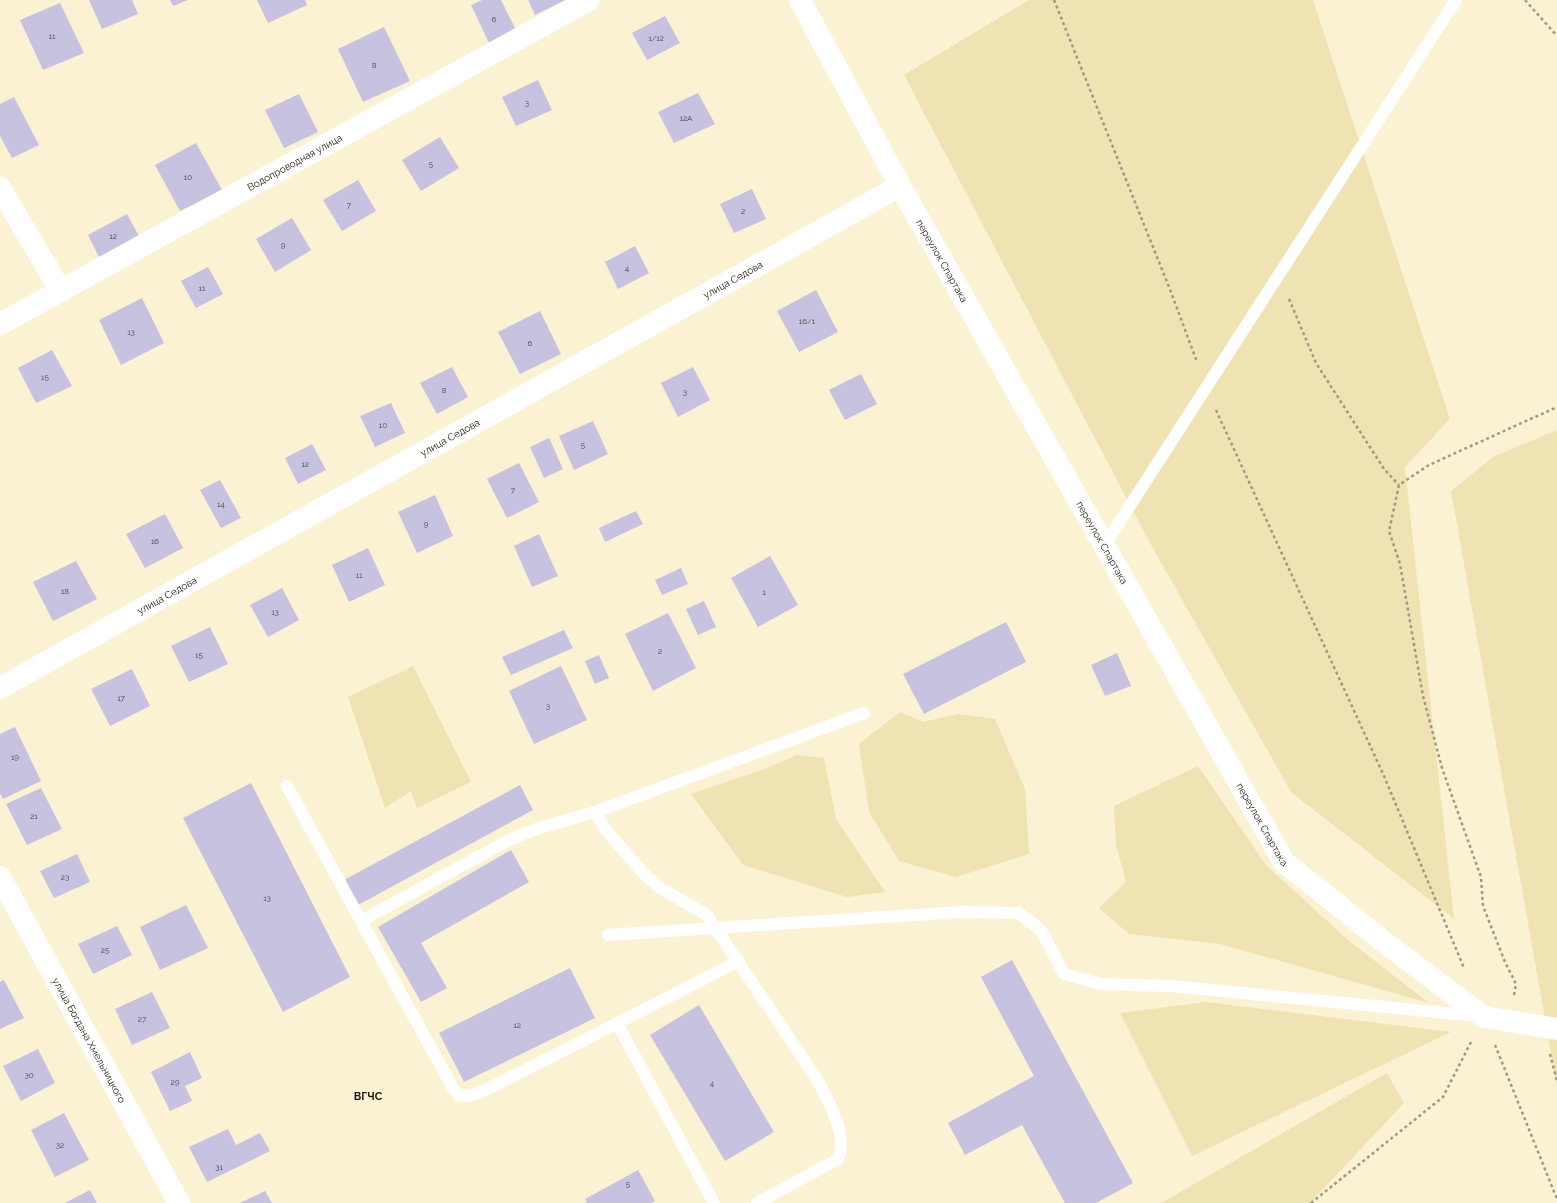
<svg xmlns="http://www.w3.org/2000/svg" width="1557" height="1203" font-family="Raleway,sans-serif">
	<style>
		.green { fill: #efe3b3 }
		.building { fill: #c6c2e0 }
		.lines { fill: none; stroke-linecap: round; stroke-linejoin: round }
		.path { stroke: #9f9983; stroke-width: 2.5; stroke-dasharray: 3 3; stroke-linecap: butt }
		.service { stroke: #fff; stroke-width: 12 }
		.minor { stroke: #fff; stroke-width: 22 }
		.labels { text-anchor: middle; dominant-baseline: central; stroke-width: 4; stroke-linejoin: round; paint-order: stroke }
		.number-label { font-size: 8px; fill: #474443 }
		.street-label { font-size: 10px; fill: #1d1a0f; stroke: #faf2d3 }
		.neighbourhood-label { font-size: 11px; font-weight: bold; fill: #1d1a0f; stroke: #faf2d3 }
	</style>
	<rect width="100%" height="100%" fill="#faf2d3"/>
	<path class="green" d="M1029,0h284l137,419 -45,48 49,452 -163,-127 -141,-249 -246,-468z
		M1557,430v656l-106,-595 42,-34z
		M413,666l58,116 -54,26 -6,-17 -26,17 -37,-111z
		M900,712l23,10 35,-8 37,5 30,70 4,65 -73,23 -57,-16 -30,-49 -10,-68z
		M796,755l28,3 12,61 49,73 -38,5 -104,-32 -52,-71 74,-25z
		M1198,766l68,99 82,75 81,63 -209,-59 -91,-10 -30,-26 27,-26 -10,-37 -2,-39z
		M1206,1002l245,30 -259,124 -72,-143z
		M1387,1073l17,30 -94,100h-149z"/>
	<path class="building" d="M89,0h43l6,14 -36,15z
		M170,0h18l-15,6z
		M257,0h48l2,5 -39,18z
		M482,0h19l16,32 -27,13 -19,-40z
		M528,0h37l-30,15z
		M60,3l24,50 -41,17 -23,-50z
		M665,16l15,27 -33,17 -15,-27z
		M384,27l26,54 -47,21 -25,-53z
		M538,80l14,30 -36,16 -14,-29z
		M698,93l17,31 -41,19 -16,-31z
		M299,94l19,38 -34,16 -19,-38z
		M14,97l25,48 -27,13 -12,-22v-32z
		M440,137l19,31 -38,23 -19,-31z
		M196,143l26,47 -42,21 -25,-46z
		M358,180l18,31 -34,20 -19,-31z
		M752,189l14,30 -32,14 -14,-29z
		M127,214l12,22 -40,21 -11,-22z
		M292,218l19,32 -36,22 -19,-33z
		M635,246l14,27 -31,16 -13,-27z
		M208,267l15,27 -27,14 -15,-27z
		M816,290l22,42 -39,20 -22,-41z
		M142,298l22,45 -43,22 -22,-45z
		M540,311l21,43 -41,20 -22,-42z
		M52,350l20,36 -36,17 -18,-35z
		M452,367l16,30 -31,17 -17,-31z
		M693,367l17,33 -32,17 -17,-34z
		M861,374l16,30 -32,16 -16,-30z
		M391,403l14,30 -30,14 -15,-31z
		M593,421l15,33 -34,16 -15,-34z
		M549,438l14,31 -19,9 -14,-31z
		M312,444l14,26 -28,14 -13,-26z
		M519,463l20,39 -32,16 -20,-39z
		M220,480l21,38 -20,10 -21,-38z
		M435,495l18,41 -36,17 -19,-41z
		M636,511l7,13 -38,18 -6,-14z
		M165,514l18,34 -38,20 -19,-34z
		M539,534l19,42 -26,11 -18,-41z
		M368,548l17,37 -36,17 -17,-37z
		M770,556l28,49 -40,22 -27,-49z
		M76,561l21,38 -44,22 -20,-39z
		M681,568l7,16 -26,11 -7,-15z
		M282,588l17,32 -31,17 -18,-32z
		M704,601l12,26 -18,8 -12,-26z
		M668,613l28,55 -43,23 -28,-57z
		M1006,622l20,40 -102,52 -21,-40z
		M210,627l18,37 -39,18 -18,-36z
		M564,630l9,18 -62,27 -9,-18z
		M1117,653l14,33 -26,10 -14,-31z
		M599,655l10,23 -14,6 -10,-23z
		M561,666l26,54 -53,24 -25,-53z
		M132,669l18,37 -40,20 -19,-37z
		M15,727l26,54 -38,18 -3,-6v-59z
		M251,783l99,194 -67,35 -100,-194z
		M520,785l13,25 -175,95 -14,-25z
		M41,788l21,41 -35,16 -21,-41z
		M511,850l18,32 -108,61 26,45 -26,14 -43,-75z
		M77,854l13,28 -36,16 -14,-27z
		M186,905l22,43 -48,22 -20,-43z
		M117,926l15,29 -39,19 -15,-30z
		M1012,960l121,223 -37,20h-31l-43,-78 -57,30 -17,-32 86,-47 -53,-99z
		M570,968l25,50 -131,64 -25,-49z
		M4,980l20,38 -24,11v-47z
		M152,992l18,36 -38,17 -17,-36z
		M699,1005l75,127 -49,29 -75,-126z
		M38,1049l17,34 -34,18 -18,-35z
		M190,1052l12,26 -17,8 7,15 -22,10 -19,-39z
		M64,1113l25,47 -34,17 -24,-47z
		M228,1129l8,16 24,-12 10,18 -63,31 -18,-35z
		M638,1170l17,31 -4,2h-64l-2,-4z
		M90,1190l7,13h-32z
		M265,1191l7,12h-32z"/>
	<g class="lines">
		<path class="path" d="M1054,0l117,292 26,70
			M1525,0l32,36
			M1289,299l27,64 68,106 15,16
			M1216,410l168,366 80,192
			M1514,995l2,-11 -11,-22 -22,-56 -2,-29 -39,-109 -19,-72 -23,-132 -11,-33 10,-46 30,-20 128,-58
			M1495,1045l62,154
			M1550,1054l7,27
			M1311,1203l132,-106 29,-57"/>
		<path class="service" d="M1104,546l352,-546
			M287,786l74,135 148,-81 24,-10 62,-18
			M361,921l92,167 7,8c18,1 38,-13 54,-20l225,-115
			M608,935l353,-23 58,1 22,17 23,44 37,10 70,2 307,30
			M617,1023l97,180
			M757,1203l81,-44c11,-23 -10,-58 -20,-78l-111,-166 -47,-27 -14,-12 -40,-46 -11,-18 269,-99"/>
		<g class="minor">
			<path id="s1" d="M800,0l100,186 384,676 100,80 100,75 73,12"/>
			<path d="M0,188l61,103"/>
			<path id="s2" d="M0,324l589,-324"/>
			<path id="s3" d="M0,688l900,-502"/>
			<path id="s4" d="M0,877l179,326"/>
		</g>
	</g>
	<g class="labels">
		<g class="number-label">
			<text x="494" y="19">6</text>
			<text x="52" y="36">11</text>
			<text x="656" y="38">1/12</text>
			<text x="374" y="65">8</text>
			<text x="527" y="103">3</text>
			<text x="686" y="118">12А</text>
			<text x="431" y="164">5</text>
			<text x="188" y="177">10</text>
			<text x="349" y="205">7</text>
			<text x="743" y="211">2</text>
			<text x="113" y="236">12</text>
			<text x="283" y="245">9</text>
			<text x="627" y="268">4</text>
			<text x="202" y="288">11</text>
			<text x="807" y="321">16/1</text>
			<text x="131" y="332">13</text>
			<text x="530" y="343">6</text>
			<text x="45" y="377">15</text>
			<text x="444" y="390">8</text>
			<text x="685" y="392">3</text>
			<text x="383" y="425">10</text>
			<text x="583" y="445">5</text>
			<text x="305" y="464">12</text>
			<text x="513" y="490">7</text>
			<text x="221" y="504">14</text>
			<text x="426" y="524">9</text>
			<text x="155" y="541">16</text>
			<text x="359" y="575">11</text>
			<text x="65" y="591">18</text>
			<text x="764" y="592">1</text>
			<text x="275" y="612">13</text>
			<text x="660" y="651">2</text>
			<text x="199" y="655">15</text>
			<text x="121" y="698">17</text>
			<text x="548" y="706">3</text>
			<text x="15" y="757">19</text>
			<text x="34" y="816">21</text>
			<text x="65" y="877">23</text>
			<text x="267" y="898">13</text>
			<text x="105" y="950">25</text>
			<text x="142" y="1019">27</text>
			<text x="517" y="1025">12</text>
			<text x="29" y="1075">30</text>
			<text x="175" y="1082">29</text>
			<text x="712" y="1083">4</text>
			<text x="60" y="1145">32</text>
			<text x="219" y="1167">31</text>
			<text x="628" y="1184">5</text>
		</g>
		<g class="street-label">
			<text stroke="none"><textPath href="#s2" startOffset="336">Водопроводная улица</textPath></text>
			<text stroke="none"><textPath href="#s1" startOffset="297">переулок Спартака</textPath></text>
			<text stroke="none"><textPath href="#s3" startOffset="839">улица Седова</textPath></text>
			<text stroke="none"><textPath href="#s3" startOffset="515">улица Седова</textPath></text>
			<text stroke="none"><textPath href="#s1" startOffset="621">переулок Спартака</textPath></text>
			<text stroke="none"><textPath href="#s3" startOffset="191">улица Седова</textPath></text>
			<text stroke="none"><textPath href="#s1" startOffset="945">переулок Спартака</textPath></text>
			<text stroke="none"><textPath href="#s4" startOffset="186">улица Богдана Хмельницкого</textPath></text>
		</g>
		<g class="neighbourhood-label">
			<text x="368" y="1096">ВГЧС</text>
		</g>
	</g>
</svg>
